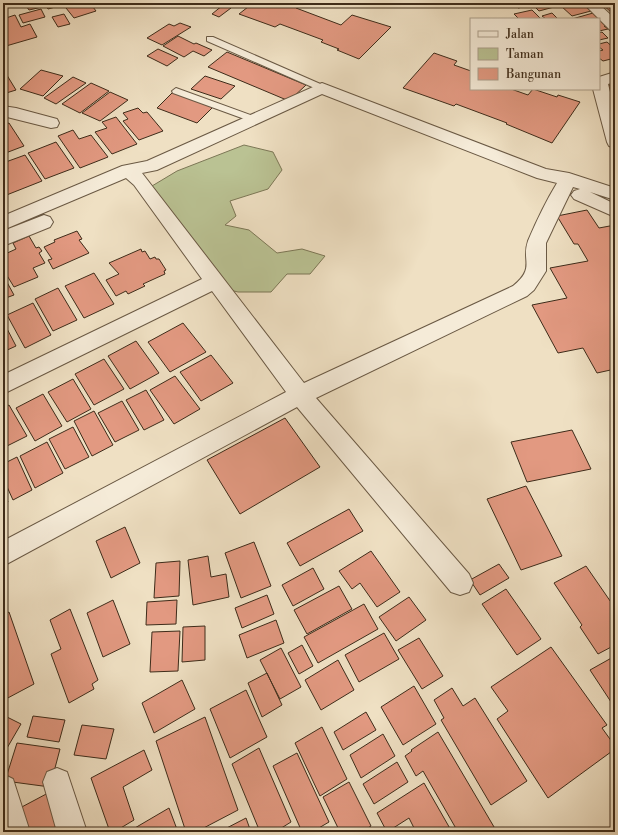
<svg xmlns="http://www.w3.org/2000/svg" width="618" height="835" font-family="'Libre Bodoni',serif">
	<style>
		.green { fill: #bac293; stroke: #7c7756 }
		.building { fill: #e29981; stroke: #3e2c1a }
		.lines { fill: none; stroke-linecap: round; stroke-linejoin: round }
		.service-casing { stroke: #6a5944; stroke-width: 2 }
		.minor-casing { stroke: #6a5944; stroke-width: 2 }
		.service { fill: #f5ebd8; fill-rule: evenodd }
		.minor { fill: #f5ebd8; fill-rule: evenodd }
	</style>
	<rect width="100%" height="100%" fill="#efe0c3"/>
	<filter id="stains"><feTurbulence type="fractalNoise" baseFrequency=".005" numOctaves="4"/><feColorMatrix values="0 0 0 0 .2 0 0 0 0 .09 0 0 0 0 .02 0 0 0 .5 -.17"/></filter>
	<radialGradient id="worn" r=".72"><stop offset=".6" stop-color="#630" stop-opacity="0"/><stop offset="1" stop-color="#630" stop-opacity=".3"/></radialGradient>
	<path class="green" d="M244,145l29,7 9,18 -14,19 -38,12 6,15 -11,9 24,5 28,23 25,-4 23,7 -15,18h-23l-16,18h-33l-16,-4 -70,-102 25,-15z"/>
	<path class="building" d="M24,3h16l2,4 -13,3z
		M44,3h13l2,3 -11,3z
		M76,3h14l6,8 -22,7 -8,-10 11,-4z
		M253,3h49l-6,5 45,17 11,-10 39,12 -32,32 -22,-9 2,-1 -18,-7 2,-2 -43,-16 -5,3 -36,-13z
		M501,3h24l3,3 -10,2 -5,-5 -9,3z
		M531,3h19l4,4 -15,4z
		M575,3h6l10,8 -19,5 -11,-10z
		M601,3h14v11h-2z
		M223,5l8,3 -12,9 -7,-3z
		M41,9l4,8 -22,6 -4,-8z
		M532,10l9,9h-22l-5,-5z
		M552,13l6,6h-12l-4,-3z
		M593,13l14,12 -3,1 4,3 -9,2v-12h-27z
		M64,14l6,10 -12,3 -6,-10z
		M15,15l6,12 9,-3 7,13 -31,9 -3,-5v-22z
		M180,23l11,4 -29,18 -15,-7 22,-14 5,2z
		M602,32l6,6 -9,2v-7z
		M178,36l16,8 2,-1 16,7 -8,6 -11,-5 -9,6 -21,-11z
		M607,42l8,7v9l-12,3 -4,-3v-7l4,-1 -4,-3v-3z
		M158,49l20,9 -11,8 -20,-10z
		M227,52l79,33 -17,16 -81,-34z
		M434,53l23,8 -3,4 17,6v18h40l17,6 5,-6 24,8 1,-2 22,7 -28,41 -46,-19 1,-1 -51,-19 -2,2 -51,-18z
		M41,70l22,6 -20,20 -23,-7z
		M3,72h2l11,18 -13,4z
		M205,76l30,10 -14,13 -30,-10z
		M73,77l13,6 -30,21 -12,-6z
		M91,83l18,8 -29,22 -18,-9z
		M610,85l5,6v5l-3,1 -9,-11z
		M110,92l18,8 -28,21 -18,-8z
		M173,92l40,15 -16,16 -40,-15z
		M138,108l5,5 4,-1 16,19 -24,9 -16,-19 5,-2 -5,-6z
		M116,117l21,27 -25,10 -17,-22 12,-4 -5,-6z
		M9,123l15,23 -21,8v-29z
		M73,130l6,9 12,-4 17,22 -28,11 -22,-32z
		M56,142l18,26 -29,11 -17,-26z
		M25,155l17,26 -38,15 -1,-33z
		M587,210l12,18 16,-3v144l-18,4 -14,-25 -25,5 -26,-48 35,-7 -17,-30 38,-7 -10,-17h-4l-17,-28z
		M77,231l5,8 -3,1 10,13 -36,16 -5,-9 4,-1 -8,-12 11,-5 -1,-2z
		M29,236l7,12 3,-1 3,4 -3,2 6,10 -12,5 5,9 -24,10 -11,-18v-14l13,-6 -3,-6z
		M141,249l1,3 3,-1 5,8 5,-2 1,2h3l7,11 -2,1 1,3 -22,10 2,2 -17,8 -2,-3 -10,5 -10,-16 13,-6 -10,-11z
		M94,273l20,31 -30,14 -19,-32z
		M3,275l11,20 -11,4z
		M58,288l19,32 -24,11 -18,-32z
		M33,303l18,32 -26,13 -18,-33z
		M3,321l13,25 -13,6z
		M183,323l23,29 -36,20 -22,-30z
		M136,341l23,32 -29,16 -22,-33z
		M211,355l22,28 -32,18 -21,-29z
		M104,359l20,30 -30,16 -19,-31z
		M175,376l25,33 -26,15 -24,-34z
		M73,379l18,30 -24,13 -19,-30z
		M146,390l18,30 -20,10 -18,-30z
		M43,394l19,32 -27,15 -19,-33z
		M122,401l17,29 -24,12 -17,-29z
		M9,405l18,31 -24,12v-40z
		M94,411l19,34 -21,11 -18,-35z
		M285,418l35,49 -80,47 -33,-54z
		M73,427l16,30 -24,12 -16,-30z
		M572,430l19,39 -64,13 -16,-40z
		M47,442l16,31 -28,15 -15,-32z
		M17,457l15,33 -19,10 -10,-22v-14z
		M526,486l36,70 -41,14 -34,-71z
		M3,490l5,12 -5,2z
		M349,509l14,22 -63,35 -13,-23z
		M125,527l15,36 -29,15 -15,-37z
		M254,542l17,44 -30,12 -16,-45z
		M371,551l29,41 -23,15 -17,-24 -8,6 -13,-18z
		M208,556l3,21 15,-3 3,23 -36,8 -5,-45z
		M180,561l-1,35 -25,2 2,-35z
		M499,564l10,14 -29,17 -10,-15z
		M586,566l29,42v37l-17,9 -18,-27 2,-2 -28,-42z
		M313,568l11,21 -31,17 -11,-21z
		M339,586l13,23 -45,25 -13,-24z
		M506,589l35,50 -24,16 -35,-51z
		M267,595l7,19 -32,14 -7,-20z
		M409,597l17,23 -30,21 -17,-24z
		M113,600l17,44 -27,13 -16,-44z
		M177,600l-1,24 -30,1 1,-23z
		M364,604l14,25 -60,34 -14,-26z
		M70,609l28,71 -6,4 2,5 -25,14 -18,-49 10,-5 -11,-29z
		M9,612l25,72 -30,16 -1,-85z
		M276,620l8,23 -37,15 -8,-23z
		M205,626v34l-23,2 1,-35z
		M180,631l-2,40 -28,1 2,-40z
		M384,633l15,26 -40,23 -14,-27z
		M419,638l24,38 -21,13 -24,-39z
		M302,645l11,21 -14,8 -11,-21z
		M551,647l56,78 -5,3 13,18v3l-67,49 -51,-79 11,-8 -17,-24z
		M281,648l20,39 -21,12 -20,-39z
		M615,656v52l-25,-38z
		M338,660l16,30 -33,20 -16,-30z
		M267,673l15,32 -20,12 -14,-34z
		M182,680l13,29 -41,24 -12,-30z
		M414,686l22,38 -33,21 -22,-38z
		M452,688l11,18 12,-8 52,83 -36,24 -50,-85 3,-2 -10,-18z
		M246,690l21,47 -37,21 -20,-49z
		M366,712l10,18 -33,20 -9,-18z
		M3,715l18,9 -18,31z
		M33,716l32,4 -6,22 -32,-5z
		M205,717l33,93 -42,22h-10l-30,-91z
		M82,725l32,4 -8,30 -32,-4z
		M322,727l25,52 -27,17 -25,-53z
		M438,732l59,100h-39l-35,-61 -7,5 -11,-20 7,-5 -1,-1z
		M383,734l12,22 -34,22 -11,-23z
		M17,743l43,6 -10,38 -45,-6z
		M259,748l32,74 -16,10h-15l-28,-68z
		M144,750l8,20 -29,17 11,33 -20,12h-4l-19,-54z
		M297,753l32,69 -17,10h-10l-29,-66z
		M397,762l11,20 -34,22 -11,-20z
		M349,782l22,44 -10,6h-21l-17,-35z
		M424,783l28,49h-36l-7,-14 -22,14 -10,-19z
		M50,792l12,40h-37l-7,-23z
		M169,808l9,24h-50z
		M246,818l5,14h-32z"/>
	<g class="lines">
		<defs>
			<path id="service" d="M207,37h6l112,49 1,2 -4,3 -3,-1 -112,-49z
				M176,88l80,29 1,2 -4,3 -3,-1 -77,-28 -1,-2z"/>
			<path id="minor" d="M583,3h15l17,16v12l-5,-1z
				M615,72v10l-7,2 7,28v36l-6,-2 -2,-4 -14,-53h6v-12z
				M322,83l224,86 23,4 46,15v12l-25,-8 25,12v13l-41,-18 -3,-4 3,-4 6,-2 -7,-2 -27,56v28l-12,19 -7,6 -211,102 153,176 4,9 -4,9 -9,3 -9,-3 -154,-185 -294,159v-25l283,-149 -74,-101 -209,103v-19l199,-96 -68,-94 -8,-7 -123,52v-14l119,-50 25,-5zM322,94l215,84 20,5c-11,18 -21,39 -29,58 -7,20 8,26 -15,45l-209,97 -162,-210 15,-3z
				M3,106l13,2 41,11 2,4 -2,4 -6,1 -48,-12z
				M44,215l6,2 3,5 -3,5 -47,19v-15z
				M57,768l10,4 20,60h-30l-14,-50 4,-10z
				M3,774l10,5 17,53h-27z"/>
		</defs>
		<use href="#service" class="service-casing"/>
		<use href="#minor" class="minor-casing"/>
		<use href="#service" class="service"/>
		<use href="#minor" class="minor"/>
	</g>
	<rect width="618" height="835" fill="none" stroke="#efe0c3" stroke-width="16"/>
	<rect x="4" y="4" width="610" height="827" fill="none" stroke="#3e2c1a" stroke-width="2"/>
	<rect x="8" y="8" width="602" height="819" fill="none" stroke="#3e2c1a"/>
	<rect x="470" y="18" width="130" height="72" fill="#f5ebd8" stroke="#ac9f8c"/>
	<rect x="478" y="31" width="20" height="6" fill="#f5ebd8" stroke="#ac9f8c"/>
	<text x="506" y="38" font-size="12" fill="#3e2c1a">Jalan</text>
	<rect x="478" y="48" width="20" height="12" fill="#bac293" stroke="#ac9f8c"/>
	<text x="506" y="58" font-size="12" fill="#3e2c1a">Taman</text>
	<rect x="478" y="68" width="20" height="12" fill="#e29981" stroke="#ac9f8c"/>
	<text x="506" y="78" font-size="12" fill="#3e2c1a">Bangunan</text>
	<rect width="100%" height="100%" filter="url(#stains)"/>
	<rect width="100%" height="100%" fill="url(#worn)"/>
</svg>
